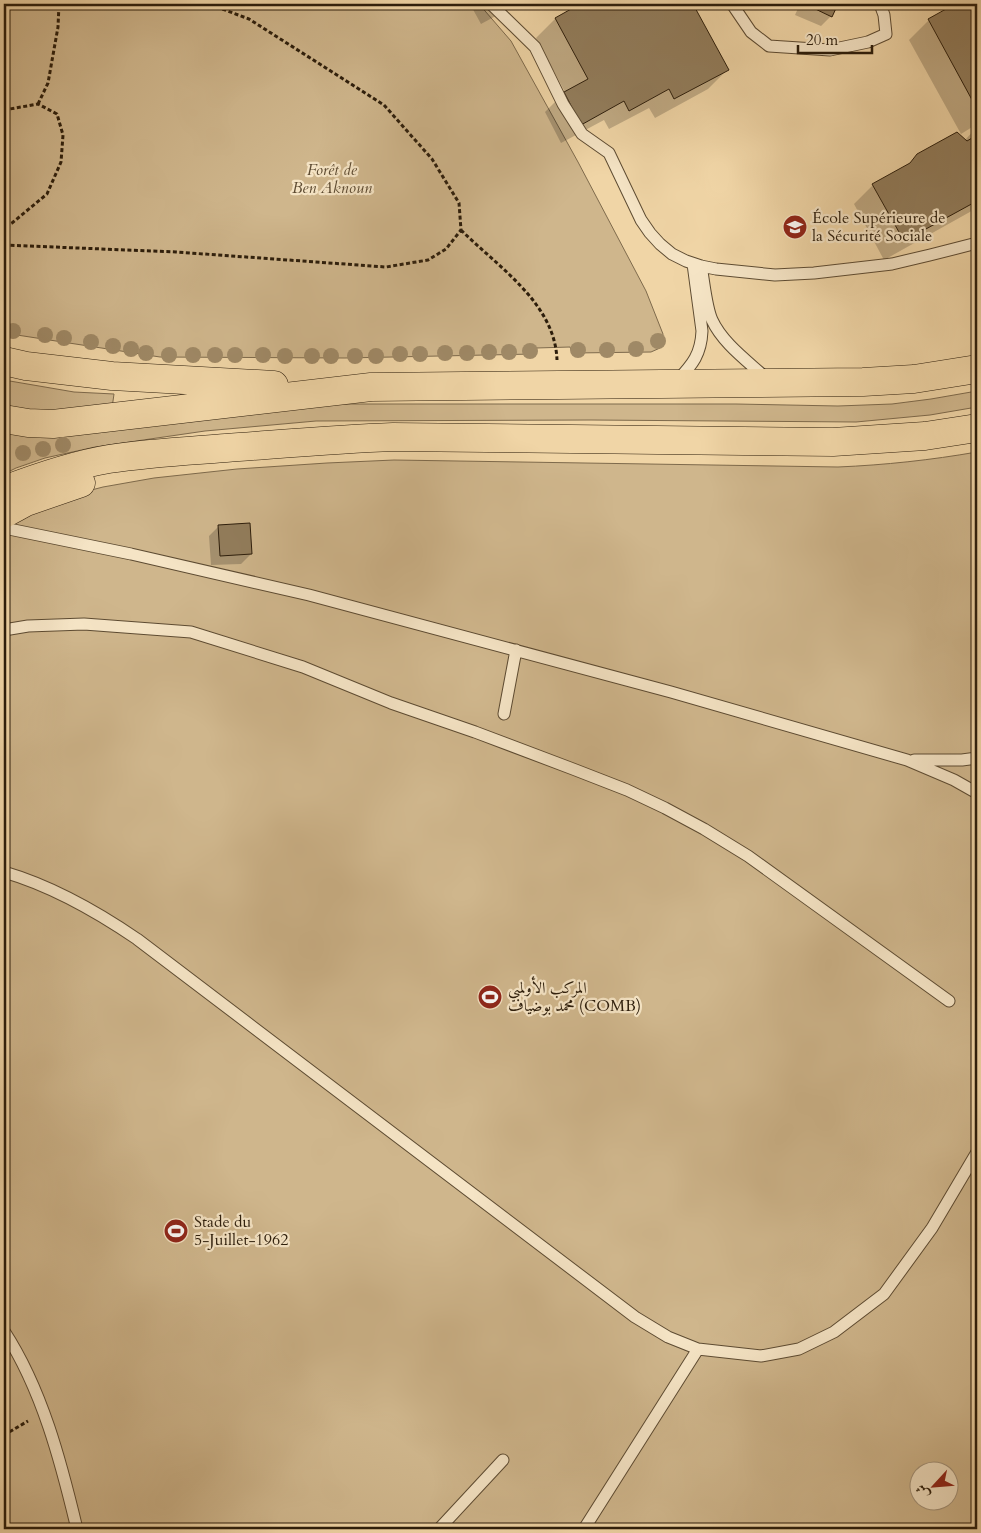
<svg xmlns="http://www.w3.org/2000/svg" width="981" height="1533" font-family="Cardo,Amiri,serif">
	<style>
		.green { fill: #cfb68c; stroke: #7e6a4c; fill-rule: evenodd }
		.shadow { fill: #0003 }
		.building { fill: #927d5c; stroke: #2c1d0b }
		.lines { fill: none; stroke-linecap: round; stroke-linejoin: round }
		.service-casing { stroke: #5d4b32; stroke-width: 13 }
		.trunk-casing { stroke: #2c1d0b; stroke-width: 29 }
		.path { stroke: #2c1d0b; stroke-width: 3; stroke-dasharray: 4 2.5; stroke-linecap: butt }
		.service { stroke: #f5e4c5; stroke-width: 11 }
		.trunk { stroke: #f0d5a6; stroke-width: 28 }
		.tree { fill: #9f8966 }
		.labels { text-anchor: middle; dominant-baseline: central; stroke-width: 4.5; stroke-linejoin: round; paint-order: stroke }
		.park-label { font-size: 16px; font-style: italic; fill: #5d4b32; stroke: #f5e4c5 }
		.poi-label { font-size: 16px; fill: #2c1d0b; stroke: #f5e4c5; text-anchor: start }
	</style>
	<rect width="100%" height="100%" fill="#f0d5a6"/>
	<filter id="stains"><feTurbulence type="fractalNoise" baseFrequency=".004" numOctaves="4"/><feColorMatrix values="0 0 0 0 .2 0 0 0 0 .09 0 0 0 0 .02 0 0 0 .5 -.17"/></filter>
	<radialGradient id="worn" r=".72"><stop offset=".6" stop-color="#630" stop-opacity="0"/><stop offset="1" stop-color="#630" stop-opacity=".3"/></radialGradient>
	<path class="green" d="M4,4h475l32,37 67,121 68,129 17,43 -1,10 -2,4 -9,4 -77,1 -3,-3 -1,-3 -34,1v3l-2,3 -189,4 -185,-1 -156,-24z
		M4,380l70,12 40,2 -2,14 -49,5 -59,-3z
		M977,391v16l-47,8 -74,7 -265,-2 -275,1 -111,10 -110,16 -50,11 -29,10 -12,6v-45l307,-25h425l102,2 54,-2 39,-5z
		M977,452v1077h-973v-1006l45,-22 54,-14 51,-9 83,-9 90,-6 67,-3 444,7c47,-2 93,-7 139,-15zM918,1470h30v30h-30z"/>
	<path class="shadow" d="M470,4h48l-37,20z
		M579,4h81l4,5 10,-5h17l36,66 -19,19 -53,29 -6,-10 -40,21 -5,-9 -43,23 -16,-31 20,-20 -29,-54 19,-19z
		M800,4h37l-6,12 -10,10 -26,-11z
		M958,4h19v120l-16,10 -52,-94 20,-20z
		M977,127v81l-93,52 -30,-56 19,-19 34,-19 11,-11 47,-15z
		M219,526l32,28 -10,10 -30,1 -2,-29z"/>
	<path class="building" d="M580,4h82l2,4 8,-4h21l36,66 -55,29 -5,-10 -40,22 -5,-10 -43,24 -17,-33 24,-13 -33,-61z
		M805,4h33l-6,13z
		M955,4h22v105l-49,-90z
		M957,132l10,9 10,-6v66l-73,40 -32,-57 38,-21 7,-9z
		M250,523l2,31 -32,2 -2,-31z"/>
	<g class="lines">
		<defs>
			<path id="service" d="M491,4l44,43 28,57 19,30 27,19 32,67 9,13 10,11 12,10 14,7 15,5 15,3 59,6 39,-2 78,-9 38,-9 47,-12
				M732,4l19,28 18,14 61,4 38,-8 18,-8 -2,-19 -4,-11
				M701,266c3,15 5,41 11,54 11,24 37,42 56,60
				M677,381c16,-17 24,-27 25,-50l-9,-67
				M4,528l127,26 178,41 362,97 236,68 47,20 23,13
				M4,630l24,-4 56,-2 107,8 112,35 88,36 84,29 98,37 54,21 38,18 39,21 44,27 201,145
				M504,714l12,-64
				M914,760h48l15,-2
				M4,872c48,14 92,39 133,67l498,378 33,20 30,12 63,7 38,-7 35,-17 50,-38 48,-66 45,-76
				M4,1331c38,58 57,131 73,198
				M439,1529l64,-69
				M584,1529l114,-180"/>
			<path id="trunk" d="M4,361l22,5 86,10 162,9
				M4,419l24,4 25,1 318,-37 492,-5 51,-3 63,-10
				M4,490c34,-13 69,-25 105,-31 39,-6 78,-8 117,-11 56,-4 111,-9 167,-11l440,5 92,-6 52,-8
				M4,514l22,-12 55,-19"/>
		</defs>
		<use href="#service" class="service-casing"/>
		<use href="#trunk" class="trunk-casing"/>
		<path class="path" d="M38,104l10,-21 10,-56 1,-23
			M4,110l34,-6 19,10 6,21 -2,27 -14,32 -35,29 -8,4
			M461,230c37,37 94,73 96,130
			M4,245l172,7 210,15 42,-7 18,-11 15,-19 -2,-27 -27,-44 -48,-54 -135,-86 -40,-15
			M4,1435l24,-14"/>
		<use href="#service" class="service"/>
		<use href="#trunk" class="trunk"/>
	</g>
	<g class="tree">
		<circle cx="13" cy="331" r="8"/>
		<circle cx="45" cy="335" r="8"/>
		<circle cx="64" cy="338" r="8"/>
		<circle cx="658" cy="341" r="8"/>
		<circle cx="91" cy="342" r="8"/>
		<circle cx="113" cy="346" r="8"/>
		<circle cx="131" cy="349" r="8"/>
		<circle cx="636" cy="349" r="8"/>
		<circle cx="578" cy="350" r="8"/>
		<circle cx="607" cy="350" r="8"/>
		<circle cx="530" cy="351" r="8"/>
		<circle cx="489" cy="352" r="8"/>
		<circle cx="509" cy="352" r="8"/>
		<circle cx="146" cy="353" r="8"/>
		<circle cx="445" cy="353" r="8"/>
		<circle cx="467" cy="353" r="8"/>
		<circle cx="400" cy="354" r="8"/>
		<circle cx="420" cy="354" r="8"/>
		<circle cx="169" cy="355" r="8"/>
		<circle cx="193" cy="355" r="8"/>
		<circle cx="215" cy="355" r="8"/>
		<circle cx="235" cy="355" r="8"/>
		<circle cx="263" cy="355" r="8"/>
		<circle cx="285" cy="356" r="8"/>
		<circle cx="312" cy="356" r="8"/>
		<circle cx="331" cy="356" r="8"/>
		<circle cx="355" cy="356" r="8"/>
		<circle cx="376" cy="356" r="8"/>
		<circle cx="63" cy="445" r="8"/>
		<circle cx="43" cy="449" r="8"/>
		<circle cx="23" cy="453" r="8"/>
	</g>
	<defs>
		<symbol id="university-disc" viewBox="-11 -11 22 22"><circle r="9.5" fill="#8f2418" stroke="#f5e4c5"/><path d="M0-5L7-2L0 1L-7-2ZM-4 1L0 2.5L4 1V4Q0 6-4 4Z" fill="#fff"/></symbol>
		<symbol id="stadium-disc" viewBox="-11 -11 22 22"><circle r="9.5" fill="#8f2418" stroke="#f5e4c5"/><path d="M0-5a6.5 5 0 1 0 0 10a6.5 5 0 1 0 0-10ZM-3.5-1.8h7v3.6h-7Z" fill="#fff"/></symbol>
	</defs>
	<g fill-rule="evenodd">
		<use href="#university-disc" x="781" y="213" width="28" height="28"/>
		<use href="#stadium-disc" x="476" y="983" width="28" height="28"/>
		<use href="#stadium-disc" x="162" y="1217" width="28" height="28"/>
	</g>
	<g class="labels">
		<g class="park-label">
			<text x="332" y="170">Forêt de<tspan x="332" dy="18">Ben Aknoun</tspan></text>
		</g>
		<g class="poi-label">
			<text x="812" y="218">École Supérieure de<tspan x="812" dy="18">la Sécurité Sociale</tspan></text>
			<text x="508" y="988">المركب الأولمبي<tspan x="508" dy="18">محمد بوضياف (COMB)</tspan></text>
			<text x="194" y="1222">Stade du<tspan x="194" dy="18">5-Juillet-1962</tspan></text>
		</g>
	</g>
	<rect width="981" height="1533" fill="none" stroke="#f0d5a6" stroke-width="20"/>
	<rect x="5" y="5" width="971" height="1523" fill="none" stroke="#2c1d0b" stroke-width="2.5"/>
	<rect x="10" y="10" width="961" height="1513" fill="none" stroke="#2c1d0b"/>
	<g transform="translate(934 1486) rotate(244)"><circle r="24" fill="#f5e4c5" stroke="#a5947b"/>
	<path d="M0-4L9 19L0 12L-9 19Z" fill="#8f2418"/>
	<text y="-8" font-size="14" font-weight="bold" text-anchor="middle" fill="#2c1d0b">ش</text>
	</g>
	<path d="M798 45v8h74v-8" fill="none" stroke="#2c1d0b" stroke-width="2.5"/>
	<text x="806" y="45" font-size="15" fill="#2c1d0b" stroke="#f5e4c5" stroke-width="4" paint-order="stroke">20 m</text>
	<rect width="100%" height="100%" filter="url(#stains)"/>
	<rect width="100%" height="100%" fill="url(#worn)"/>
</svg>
